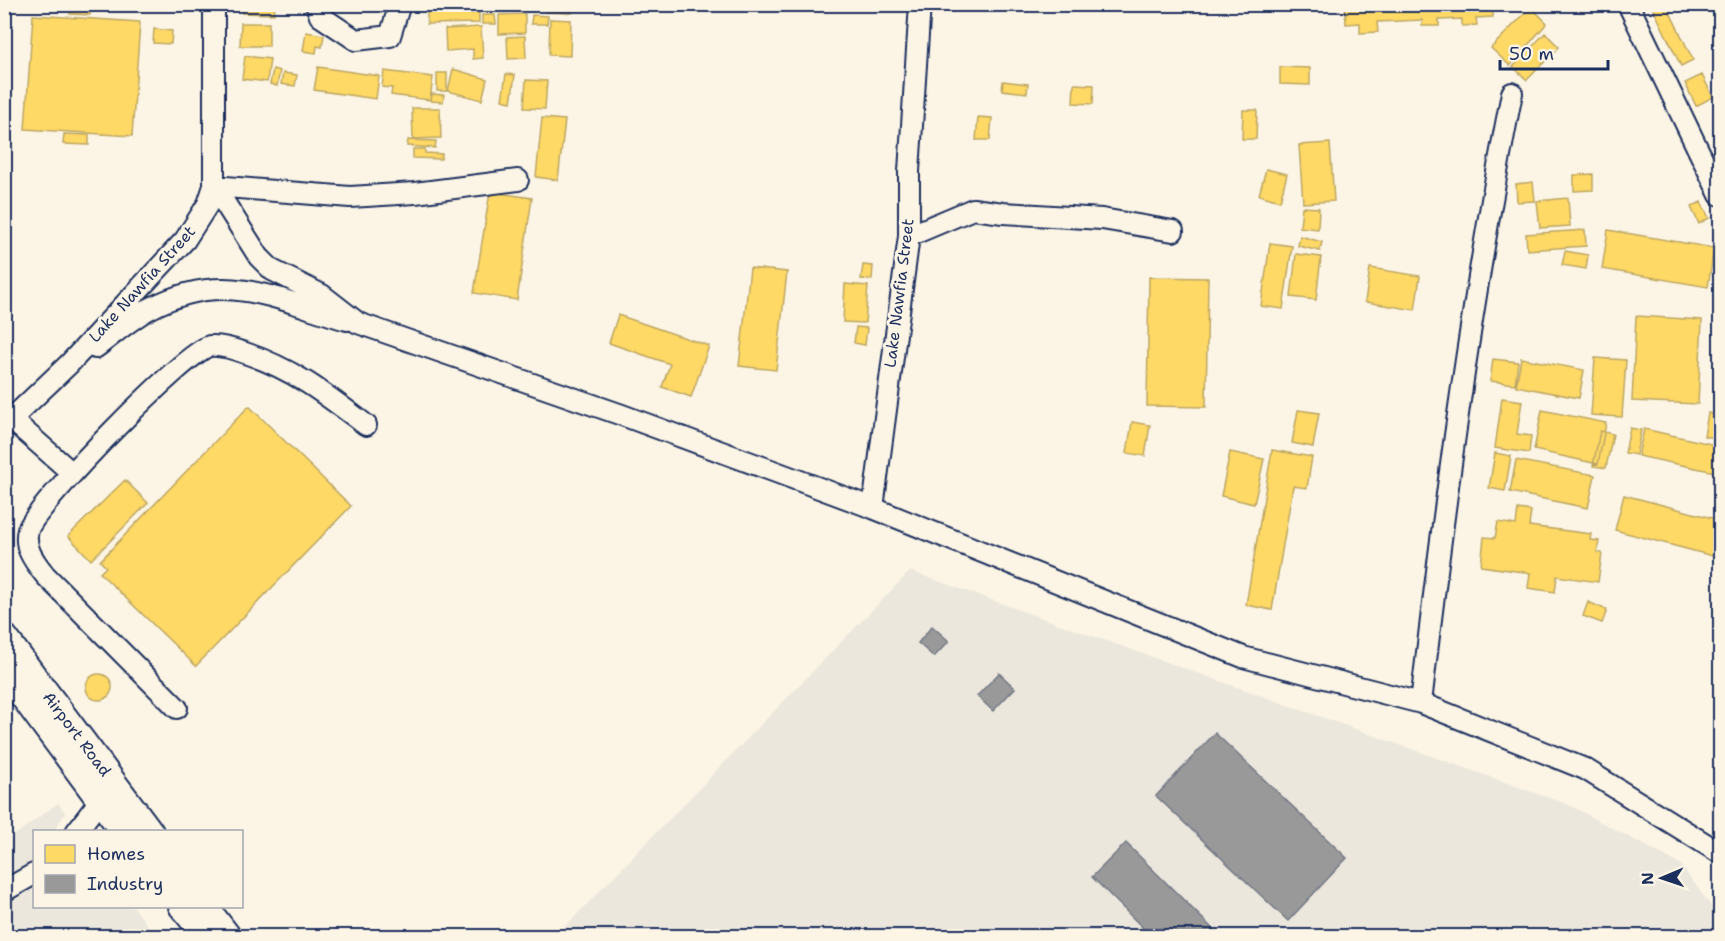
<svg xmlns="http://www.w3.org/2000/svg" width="1725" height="941" font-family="'Shantell Sans',sans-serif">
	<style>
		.built { fill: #ece7dc }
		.homes { fill: #ffd966; stroke: #bba664; stroke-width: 1.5 }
		.industry { fill: #999; stroke: #737987; stroke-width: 1.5 }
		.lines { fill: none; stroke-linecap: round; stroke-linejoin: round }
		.minor-casing { stroke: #1b2f5e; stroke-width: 24 }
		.major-casing { stroke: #1b2f5e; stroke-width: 30 }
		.minor { stroke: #fcf5e5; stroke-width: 20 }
		.major { stroke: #fcf5e5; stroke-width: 26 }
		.labels { text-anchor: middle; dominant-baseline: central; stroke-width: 6; stroke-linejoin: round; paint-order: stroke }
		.street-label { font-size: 16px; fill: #1b2f5e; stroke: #fcf5e5 }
	</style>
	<rect width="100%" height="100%" fill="#fcf5e5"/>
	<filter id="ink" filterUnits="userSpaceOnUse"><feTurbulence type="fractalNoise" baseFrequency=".0167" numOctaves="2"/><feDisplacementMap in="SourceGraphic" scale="12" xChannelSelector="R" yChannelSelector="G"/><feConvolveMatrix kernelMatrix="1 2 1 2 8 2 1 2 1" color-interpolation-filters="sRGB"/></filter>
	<g filter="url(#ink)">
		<path class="built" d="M910,571l659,234 111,59 40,54v18h-1164z
			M58,803l7,10 -11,18 -20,1v74l100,1 21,29h-150l-1,-93z"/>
		<path class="homes" d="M71,4h20l-1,11 -20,-1z
			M243,4h32l-1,10 -32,-1z
			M349,4h18l-1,5z
			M427,4h40v9h12v10l-52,1z
			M470,4h14v6h-14z
			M489,4h17v8h-17z
			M545,4h27v9l-27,-1z
			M1345,4h148v13l-17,1 1,7 -15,1v-7l-23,1v6h-17v-6l-45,2 1,10 -18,1v-10l-14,1z
			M1651,4h15l27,56 -12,6z
			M1694,4h16l-10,8z
			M1720,4v16l-9,-14z
			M1531,7l16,16 -37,43 -19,-18z
			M525,14v19l-26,1v-19z
			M33,15l107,7 -8,114 -107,-7z
			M482,15h13l1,9h-14z
			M532,15l16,1 -1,8h-16z
			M550,19l21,1 -1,36 -21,-1z
			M241,23h28v23h-29z
			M481,27l2,31 -10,1v-10l-27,2 -1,-22z
			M154,29l18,2 -1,13 -18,-1z
			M306,32l18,3 -2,12 -5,-1 -1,7 -13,-2z
			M1545,33l14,14 -32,33 -14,-13z
			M525,36l1,22 -18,1 -1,-22z
			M245,56l25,3 -3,23 -25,-3z
			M318,67l61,9 -3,23 -62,-9z
			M1280,67l30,1v17l-30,-1z
			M273,69l7,2 -3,15 -7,-2z
			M453,69l34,10 -5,21 -34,-9z
			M384,71l49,6 -3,23 -39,-5 1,-7 -10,-1z
			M283,73l14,2 -2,11 -14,-2z
			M437,73h10v18h-10z
			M506,74l9,1 -4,27 -9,-2z
			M1702,75l11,22 -17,9 -11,-23z
			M526,80l21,1 -2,28 -21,-1z
			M1003,81l25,3 -1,9 -25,-3z
			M1074,84l20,1 -1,19 -20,-1z
			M432,94l12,1 -1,7 -12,-1z
			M412,108h28l1,30 -28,1z
			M1243,110h14l-1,29h-14z
			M978,117l14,1 -2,22h-14z
			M542,118l23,2 -7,60 -22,-3z
			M64,134l25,1v10l-26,-1z
			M408,140l28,1 -1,7 -28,-2z
			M1330,143l4,58 -31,2 -4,-58z
			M413,149h12v4l17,1 -1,5 -28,-1z
			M1266,169l21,5 -7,27 -21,-6z
			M1593,174v16l-19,1v-16z
			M1533,182l2,19 -18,1 -1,-18z
			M490,192l42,6 -15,102 -43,-7z
			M1568,198l2,28 -30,2 -3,-27z
			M1701,202l8,16 -10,6 -8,-17z
			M1302,207l17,1 -1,21 -18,-2z
			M1585,230l1,16 -59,4 -1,-16z
			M1608,230l106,18 -6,39 -106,-18z
			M1300,236l22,6 -2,9 -22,-5z
			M1270,243l22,3 -9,63 -22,-3z
			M1565,251l23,4 -2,14 -24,-4z
			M1296,254l25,3 -5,43 -25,-3z
			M863,265l10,1 -1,14 -11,-1z
			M750,268l37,4 -11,98 -37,-4z
			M1370,268l50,8 -5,34 -50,-8z
			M1149,277l59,1 -2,129 -59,-1z
			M845,284l23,2 -3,37 -22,-1z
			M618,315l91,31 -18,51 -29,-10 8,-23 -61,-21z
			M1636,316l66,4 -4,84 -66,-3z
			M856,327l11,1 -2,17 -11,-2z
			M1521,358l63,12 -5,28 -63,-12z
			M1595,358l31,2 -4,57 -31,-2z
			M1493,359l25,3 -3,22 -25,-3z
			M1502,398l20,3 -5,33 14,2 -2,17 -34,-5z
			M249,406l102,100 -155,160 -96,-93 6,-6 -6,-6z
			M1298,410l21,3 -6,34 -21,-4z
			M1542,410l64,13 -8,41 -64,-14z
			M1708,413l12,2v24l-16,-3z
			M1132,422l18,3 -5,31 -18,-3z
			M1630,428l11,2 -5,25 -11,-2z
			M1644,429l76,17v27l-82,-17z
			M1600,431l13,3 -7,34 -13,-2z
			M1272,450l40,7 -5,31 -14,-2 -21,124 -26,-5z
			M1230,452l34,7 -10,45 -33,-8z
			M1495,453l16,3 -6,35 -16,-3z
			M1516,460l79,15 -7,33 -78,-16z
			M125,480l23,23 -57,57 -23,-24z
			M1624,495l96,25v38l-105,-28z
			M1518,509l13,2 -2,15 62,8 -1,6 9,1 -2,11 5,1 -4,29 -41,-6 -2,16 -27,-4 2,-15 -49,-7 3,-29 11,1 3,-16 18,3z
			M1588,602l19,8 -5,13 -19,-7z
			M86 687a13 13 0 1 1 26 0a13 13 0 1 1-26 0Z"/>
		<path class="industry" d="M932,626l17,15 -15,16 -16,-14z
			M999,673l16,15 -22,23 -16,-15z
			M1215,733l132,125 -59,63 -132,-125z
			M1126,843l94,93h-69l-59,-59z"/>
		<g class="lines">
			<defs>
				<path id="minor" d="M316,4l4,12 36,24 34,-4 10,-32
					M1628,4l92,191
					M214,186l45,71 13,13 50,25 36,28 264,92 251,93 370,149 178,46 164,66 135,84
					M214,186l136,11 65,-4 103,-13
					M909,236l64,-27 30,4 99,6 71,12
					M95,348c18,-13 36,-30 56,-40 75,-39 123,-9 196,12
					M11,419l61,54
					M4,426l65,-62 116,-124 23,-36 6,-18v-182
					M873,508l36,-272v-65l11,-167
					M1421,703c24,-205 51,-408 91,-610
					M177,708l-132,-133c-10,-13 -22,-27 -17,-45 7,-24 161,-182 182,-184 12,-1 24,3 35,7 50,17 80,41 121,72
					M76,832l32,-42
					M4,891l30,-17"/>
				<path id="major" d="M4,637l146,195
					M4,670l120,162
					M182,906l24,30
					M204,906l23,30"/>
			</defs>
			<use href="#minor" class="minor-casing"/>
			<use href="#major" class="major-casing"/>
			<use href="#minor" class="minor"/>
			<use href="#major" class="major"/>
		</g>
	</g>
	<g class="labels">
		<g class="street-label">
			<text transform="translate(142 284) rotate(-48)">Lake Nawfia Street</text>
			<text transform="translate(899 293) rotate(-83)">Lake Nawfia Street</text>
			<text transform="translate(77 734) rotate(53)">Airport Road</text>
		</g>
	</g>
	<rect width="1725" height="941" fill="none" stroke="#fcf5e5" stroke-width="24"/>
	<rect x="12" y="12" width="1701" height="917" fill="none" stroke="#1b2f5e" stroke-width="2" filter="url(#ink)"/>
	<rect x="33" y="830" width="210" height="78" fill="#fcf5e5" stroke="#a2a6af" stroke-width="1.5"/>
	<rect x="45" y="845" width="30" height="18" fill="#ffd966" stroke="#a2a6af" stroke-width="1.5"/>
	<text x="87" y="860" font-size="18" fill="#1b2f5e">Homes</text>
	<rect x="45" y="875" width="30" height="18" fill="#999999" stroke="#a2a6af" stroke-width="1.5"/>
	<text x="87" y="890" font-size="18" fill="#1b2f5e">Industry</text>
	<g transform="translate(1662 878) rotate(268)" stroke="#fcf5e5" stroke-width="4.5" paint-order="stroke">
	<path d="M0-4.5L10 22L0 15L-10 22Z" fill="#1b2f5e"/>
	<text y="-9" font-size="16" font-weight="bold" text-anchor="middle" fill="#1b2f5e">N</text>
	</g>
	<path d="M1500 60v9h108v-9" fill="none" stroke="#1b2f5e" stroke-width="3"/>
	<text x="1509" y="60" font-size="18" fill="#1b2f5e" stroke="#fcf5e5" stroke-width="4.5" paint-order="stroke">50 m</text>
</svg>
